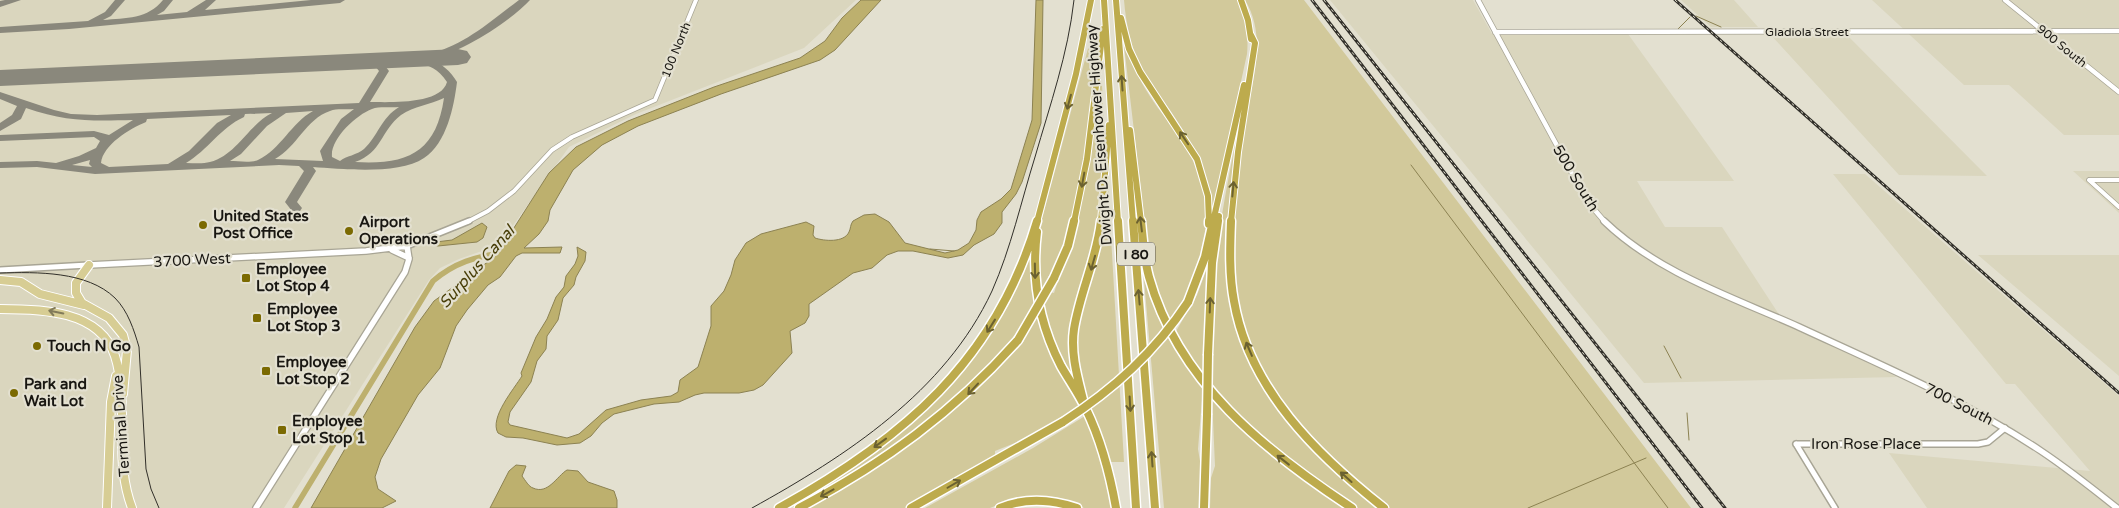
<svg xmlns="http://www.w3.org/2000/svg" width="2119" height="508" font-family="'Varela Round',sans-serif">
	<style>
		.built { fill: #dad6be }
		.green { fill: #d2c99b }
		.water { fill: #bdb06e; stroke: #8c8252 }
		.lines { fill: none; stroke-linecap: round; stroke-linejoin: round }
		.stream { stroke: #8c8252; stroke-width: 1 }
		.canal { stroke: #bdb06e; stroke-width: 5.5 }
		.taxiway { fill: #8a887c; fill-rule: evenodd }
		.runway { fill: #8a887c; fill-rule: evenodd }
		.minor-far1-casing { stroke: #a8a595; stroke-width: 5.5 }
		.minor-casing { stroke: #a8a595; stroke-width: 8 }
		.tertiary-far1-casing { stroke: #a8a595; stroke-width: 6 }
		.tertiary-casing { stroke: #a8a595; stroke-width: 8 }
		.primary-casing { stroke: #fff; stroke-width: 10 }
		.motorway-far1-casing { stroke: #fff; stroke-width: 8 }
		.motorway-casing { stroke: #fff; stroke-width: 11 }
		.minor-far1 { stroke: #fff; stroke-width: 4 }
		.minor { stroke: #fff; stroke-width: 5 }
		.tertiary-far1 { stroke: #fff; stroke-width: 4.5 }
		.tertiary { stroke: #fff; stroke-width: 5.5 }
		.primary { stroke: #d7cd94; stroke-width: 8 }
		.motorway-far1 { stroke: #bdab4d; stroke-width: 6 }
		.motorway { stroke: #bdab4d; stroke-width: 8 }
		.tram { stroke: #312f29; stroke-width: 1 }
		.rail-casing { stroke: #312f29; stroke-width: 3 }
		.rail { stroke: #e3e0d0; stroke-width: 1; stroke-dasharray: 3; stroke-linecap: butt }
		.motorway-bridge-casing { stroke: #fff; stroke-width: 11; stroke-linecap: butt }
		.motorway-bridge { stroke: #bdab4d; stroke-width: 8 }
		.oneway { stroke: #6b6130 }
		.oneway2 { stroke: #827b5a }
		.poi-dot { fill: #7b6a02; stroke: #e3e0d0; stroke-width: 2 }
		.labels { text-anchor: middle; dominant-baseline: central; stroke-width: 4.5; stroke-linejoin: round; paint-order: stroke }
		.far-street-label { font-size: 12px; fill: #191712; stroke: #e3e0d0 }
		.shield { fill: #e3e0d0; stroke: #56534b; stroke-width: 1 }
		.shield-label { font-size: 14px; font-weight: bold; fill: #191712 }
		.street-label { font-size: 15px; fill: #191712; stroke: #e3e0d0 }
		.poi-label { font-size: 15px; font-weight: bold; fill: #191712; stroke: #e3e0d0; text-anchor: start }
		.water-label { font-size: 16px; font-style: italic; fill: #493f09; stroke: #e3e0d0 }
	</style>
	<rect width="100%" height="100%" fill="#e3e0d0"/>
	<path class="built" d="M0,0h856l-52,48 -168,66 -67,33 -70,98 -40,14 -19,9 -11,12 -145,228h-284z
		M1330,0h143l19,34h136l106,147h-97l28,46h57l60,92 115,58 -253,6z
		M1681,0h53l24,27h-47z
		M1872,0h247v135h-55l-55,-50h-45z
		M1845,33l142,143 -88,-1 -129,-141z
		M2073,171h46v42z
		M1833,174h32l254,222v112h-192l-38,-55 201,18 -75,-87h-9z
		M1978,255h141v121z"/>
	<path class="green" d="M1124,0h114c7,18 11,34 9,54l-34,156c-7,-58 -40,-94 -72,-141 -10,-23 -15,-44 -17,-69z
		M1245,0h59l387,508h-303c-18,-13 -34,-30 -51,-45 -37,-34 -77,-78 -91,-128 -21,-70 -11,-146 0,-217 7,-39 21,-82 -1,-118z
		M1090,41l8,1c-5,69 -13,141 -35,206 -5,15 -12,29 -18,43l9,2c23,-67 38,-137 46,-209l2,1c3,45 2,92 -4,137 -2,18 -7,38 -12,56 -11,35 -24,61 -13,99l-9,-13 -14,-30 -12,-49 1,-55z
		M1124,46c8,13 13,30 22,44 13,22 31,40 43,63 32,60 15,115 -18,169l-15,-31 -7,-33z
		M1236,139l-6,61 1,98 39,98 109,112h-22l-40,-26 -68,-55 -37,-41c0,-39 -1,-79 3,-119 4,-43 13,-85 21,-128z
		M1106,184h2l16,278h-14l-5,-18 -23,-55 -6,-25 2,-44 21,-68z
		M1142,257c13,56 27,84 61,130l-5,62 3,18 -1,41h-36z
		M1028,258h2l1,23 5,25 -34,48 -81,76 -100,64 -27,14 -1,-3 55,-34 23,-17 84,-75 20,-23 33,-50z
		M1207,268h2l-5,109 -29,-44 22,-38z
		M1038,316l11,33 31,59 -60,33 -25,10v6l-89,51h-100c91,-46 173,-107 232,-192z
		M1212,397c37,45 85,79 134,111h-136l1,-30 4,-12z
		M1085,416l14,38 13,54h-28l-17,-8 -13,-3 -24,-1 -25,6 -15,6h-65l108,-60z"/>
	<path class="water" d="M861,0h20l-46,50 -15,10 -99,34 -83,32 -36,19 -29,25 -23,40 -2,11 -9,13 -15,14 38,-1 -2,6h-38l-6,3 -16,21 -12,8 -21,25 -11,16 -16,42 -22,27 -37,64 -6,18 3,12 18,12 -14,7h-71l104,-181 19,-26 62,-45 53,-83 27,-26 52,-26 86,-34 86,-29 25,-17 17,-23z
		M1036,0h7l-2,123 -19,59 -6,12 -14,18v11l-8,11 -20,11 -11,10 -15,3 -35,-7h-15l-11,4 -15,13 -19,5 -44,31v12l-4,7 -15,8 2,22 -29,32 -9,5 -15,3h-35l-9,2 -16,7 -25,2 -40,10 -12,9 -11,13 -11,7 -23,2 -34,-7 -17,-1 -8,-4c-9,-15 16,-44 24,-57l-1,-3 15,-36 11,-18 9,-22 8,-10 2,-11 9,-12 3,-8 -1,-9 9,5 -1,9 -9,16 -2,8 -11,13 -5,22 -11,16 -1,13 -9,12 -6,21 -21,30 -2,10 2,3 57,13 12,-4 27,-24 35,-10 30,-4 7,-4 2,-12 18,-13 13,-41v-20l13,-15 7,-16 4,-15 11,-17 15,-9 45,-12 8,4 -1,9 2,3c9,3 29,5 34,-6 2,-4 1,-7 4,-11l11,-6 11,-1 14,8 16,21 40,10 13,-3 11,-7 7,-13 1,-10 4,-8 20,-13 10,-10 21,-69z
		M482,223l5,4 -4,11 -6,4 -39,4 -4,-1 2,-3 16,-2z
		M516,465l10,1 -4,10c3,4 7,11 11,12 15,7 24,-12 34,-18l11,1 10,11 26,9 3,9v8h-127l19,-37z"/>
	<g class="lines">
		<path class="stream" d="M1696,16l25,11
			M1678,29l12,-12
			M1411,165l257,343
			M930,249l24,2
			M1664,346l17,32
			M1687,413l2,27
			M1528,508l118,-50"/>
		<path class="canal" d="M295,508l138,-227c21,-18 43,-25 71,-28"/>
		<path class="taxiway" d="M5,0h16l-21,7v-6z
			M115,0h10l-14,16 -8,4c23,-2 45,-1 60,-20h10l-9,11 -7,4 30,-3 19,-12h10l-11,10 106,-10h34l-5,3 -271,26 -69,4v-6l88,-6 17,-9z
			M519,0h11c-20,22 -72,55 -101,59 12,3 22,13 28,23 -3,24 -10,61 -33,76 -25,17 -81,11 -111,9l3,4 -19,31 5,6 -2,3h-8l-7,-9 19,-31 -5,-5 -20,-1 -184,9 -58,-7 -37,1v-6l37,-1 19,2 23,-7 17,-8 4,-7 -6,-4 -94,4v-6l94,-4 15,4 24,-15c-41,1 -67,2 -107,-12l-5,11 -21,12v-8l12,-8 5,-9 -17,-7v-7l54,18 17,4 26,1 262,-12 20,-32 -4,-5 -17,-3v-4c13,-2 24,2 31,12l-19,31c18,0 71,3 77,-20 -18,-28 -39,-12 -51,-22l1,-2c12,-3 23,-2 35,-5 33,-8 60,-33 87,-53zM444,98c-8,55 -37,67 -89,64 27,-9 26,-32 46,-47 13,-9 29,-10 43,-17zM399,107c-18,11 -21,29 -35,42 -7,6 -18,7 -24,12l-8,-4c-2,-18 24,-42 40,-48 7,-3 19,-1 27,-2zM354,109l-13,10 -21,32 3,10 -48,-2c22,-12 31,-40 55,-48 7,-3 17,-1 24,-2zM313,111c-22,12 -32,38 -55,49 -7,3 -20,1 -28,1l11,-7 26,-28 19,-13zM272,113c-24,12 -35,42 -62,49 -7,2 -16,1 -24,1 22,-13 34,-35 58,-46l1,-3zM231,115l-14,8 -28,28 -21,13 -59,3 -8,-4c2,-18 28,-34 45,-41l1,-3zM90,160l-1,4 3,3 -20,-2z"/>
		<path class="runway" d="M458,49l9,2 4,6 -4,6 -9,2 -458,21v-16z"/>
		<defs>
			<path id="minor-far1" d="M2089,180l30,27
				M2089,180h30
				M467,222l21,-11 26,-20 38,-41 20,-13 83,-37 41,-100"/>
			<path id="minor" d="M407,246l62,-25
				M0,270l88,-5
				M1796,444h182l10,-2 17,-14
				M1796,444l39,64"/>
			<path id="tertiary-far1" d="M1478,0l109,201 18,21
				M2005,0l114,92
				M1495,32l624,-1"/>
			<path id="tertiary" d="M1604,221c54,52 128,76 195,106 82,38 167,74 242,124 27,18 51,37 76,57
				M392,250l17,8
				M89,265l277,-14 41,-5 2,13 -4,13 -149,236"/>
			<path id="primary" d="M89,265l-13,18v10l6,10 27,15 14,17 4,15 -4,44
				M0,280l21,2 19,12 44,11
				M0,309c41,0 100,1 115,47 8,25 7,55 7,80 0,25 1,48 10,72
				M107,508l4,-106 5,-26"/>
			<path id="motorway-far1" d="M1104,0l14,222
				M1116,0l17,222
				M1241,0l7,20 3,19
				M1121,18l8,31 11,23 57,87 11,37 1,26
				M1130,130l11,92
				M1037,222l39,-148 15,-74
				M1074,222l13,-63 16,-130
				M1101,222l8,-97
				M1213,222l31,-137
				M1218,222l1,-6
				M1231,222l7,-70 17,-109 -4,-8"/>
			<path id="motorway" d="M1118,221l18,287
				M1133,221l22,287
				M1141,221c2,19 3,38 8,56 29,105 116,174 203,231
				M1209,221v3
				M1231,221c-1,26 -2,54 3,80 15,88 83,154 150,207
				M1037,232c-6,47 2,91 24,134 8,14 18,28 25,43 15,31 24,65 30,99
				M1054,278l14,-32 6,-25
				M1188,302l17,-45 8,-36
				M1208,354l4,-91 6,-42
				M1085,408c-6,-26 -15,-52 -11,-79 6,-37 23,-71 27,-108
				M779,508c123,-68 217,-147 258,-287
				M799,508c85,-45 155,-96 219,-168
				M911,508l152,-86
				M1000,508c26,-11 51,-9 77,0
				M1204,508l3,-93"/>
		</defs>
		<use href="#minor-far1" class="minor-far1-casing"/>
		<use href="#minor" class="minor-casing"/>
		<use href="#tertiary-far1" class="tertiary-far1-casing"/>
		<use href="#tertiary" class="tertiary-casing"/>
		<use href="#primary" class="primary-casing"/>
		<use href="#motorway-far1" class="motorway-far1-casing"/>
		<use href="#motorway" class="motorway-casing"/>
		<use href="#minor-far1" class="minor-far1"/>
		<use href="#minor" class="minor"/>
		<use href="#tertiary-far1" class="tertiary-far1"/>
		<use href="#tertiary" class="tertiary"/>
		<use href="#primary" class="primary"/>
		<use href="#motorway-far1" class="motorway-far1"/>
		<use href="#motorway" class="motorway"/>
		<path class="tram" d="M0,273c37,-1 87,-2 115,25 13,13 19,32 24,49l7,122 5,20 8,19
			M752,508c94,-52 193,-116 240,-217 19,-43 29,-89 43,-134 15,-52 33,-103 39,-157"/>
		<defs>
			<path id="rail" d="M1312,0l390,508
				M1324,0l401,508
				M1675,0l444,393"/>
		</defs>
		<use href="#rail" class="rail-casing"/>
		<use href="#rail" class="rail"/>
		<defs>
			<path id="motorway-bridge" d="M1018,340l36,-62
				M1207,415l1,-61
				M1063,422c51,-33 92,-70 125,-120"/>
		</defs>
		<use href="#motorway-bridge" class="motorway-bridge-casing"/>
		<use href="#motorway-bridge" class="motorway-bridge"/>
	</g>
	<defs><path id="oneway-shaft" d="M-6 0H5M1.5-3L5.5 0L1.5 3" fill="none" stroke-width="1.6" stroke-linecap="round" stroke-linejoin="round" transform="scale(1.25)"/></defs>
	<g class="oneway">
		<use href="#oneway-shaft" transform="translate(1122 83) rotate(-94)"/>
		<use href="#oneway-shaft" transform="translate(1069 102) rotate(105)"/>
		<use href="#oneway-shaft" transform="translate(1184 138) rotate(-124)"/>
		<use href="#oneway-shaft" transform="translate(1083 180) rotate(100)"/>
		<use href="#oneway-shaft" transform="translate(1233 189) rotate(-85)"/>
		<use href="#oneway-shaft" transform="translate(1141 224) rotate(-97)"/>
		<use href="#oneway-shaft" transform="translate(1093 263) rotate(106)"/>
		<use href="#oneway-shaft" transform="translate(1035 271) rotate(89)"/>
		<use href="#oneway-shaft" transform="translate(1139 297) rotate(-95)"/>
		<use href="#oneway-shaft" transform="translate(1210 305) rotate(-88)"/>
		<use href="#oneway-shaft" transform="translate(991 326) rotate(122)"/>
		<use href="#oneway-shaft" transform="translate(1249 349) rotate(-113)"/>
		<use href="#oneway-shaft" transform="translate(973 389) rotate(133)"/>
		<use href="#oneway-shaft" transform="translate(1130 404) rotate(87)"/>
		<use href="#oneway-shaft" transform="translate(880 443) rotate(144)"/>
		<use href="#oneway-shaft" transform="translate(1152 459) rotate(-94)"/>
		<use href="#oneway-shaft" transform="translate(1283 460) rotate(-142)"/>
		<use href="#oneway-shaft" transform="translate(1346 477) rotate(-138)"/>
		<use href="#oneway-shaft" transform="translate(954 484) rotate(-30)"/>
		<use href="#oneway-shaft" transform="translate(827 493) rotate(151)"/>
	</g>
	<use class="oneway2" href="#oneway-shaft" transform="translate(56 312) rotate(-168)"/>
	<g class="poi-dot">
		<circle cx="203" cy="225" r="5"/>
		<circle cx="349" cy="231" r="5"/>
		<rect x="241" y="273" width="10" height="10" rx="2.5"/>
		<rect x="252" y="313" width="10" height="10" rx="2.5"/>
		<circle cx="37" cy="346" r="5"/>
		<rect x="261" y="366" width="10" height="10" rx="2.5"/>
		<circle cx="14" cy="393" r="5"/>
		<rect x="277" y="425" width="10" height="10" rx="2.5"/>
	</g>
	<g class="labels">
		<g class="far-street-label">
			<text x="1807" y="32">Gladiola Street</text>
			<text transform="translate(2062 46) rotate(39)">900 South</text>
			<text transform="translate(676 50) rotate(-68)">100 North</text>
		</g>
		<rect class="shield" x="1117" y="242.5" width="38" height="23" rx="4"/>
		<g class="shield-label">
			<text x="1136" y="254">I 80</text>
		</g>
		<g class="street-label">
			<text transform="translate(1099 135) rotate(-94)">Dwight D. Eisenhower Highway</text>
			<text transform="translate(1576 178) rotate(59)">500 South</text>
			<text transform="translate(192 260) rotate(-3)">3700 West</text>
			<text transform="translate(1959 404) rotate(27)">700 South</text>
			<text transform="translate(121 426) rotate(-94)">Terminal Drive</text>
			<text x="1866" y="444">Iron Rose Place</text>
		</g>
		<g class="poi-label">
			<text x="213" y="216">United States<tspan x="213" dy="17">Post Office</tspan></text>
			<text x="359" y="222">Airport<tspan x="359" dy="17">Operations</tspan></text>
			<text x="256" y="269">Employee<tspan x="256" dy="17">Lot Stop 4</tspan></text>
			<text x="267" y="309">Employee<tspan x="267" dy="17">Lot Stop 3</tspan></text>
			<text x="47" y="346">Touch N Go</text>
			<text x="276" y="362">Employee<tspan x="276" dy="17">Lot Stop 2</tspan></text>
			<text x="24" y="384">Park and<tspan x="24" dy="17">Wait Lot</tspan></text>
			<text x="292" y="421">Employee<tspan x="292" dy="17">Lot Stop 1</tspan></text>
		</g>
		<g class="water-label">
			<text transform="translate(477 267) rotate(-48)">Surplus Canal</text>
		</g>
	</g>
</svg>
